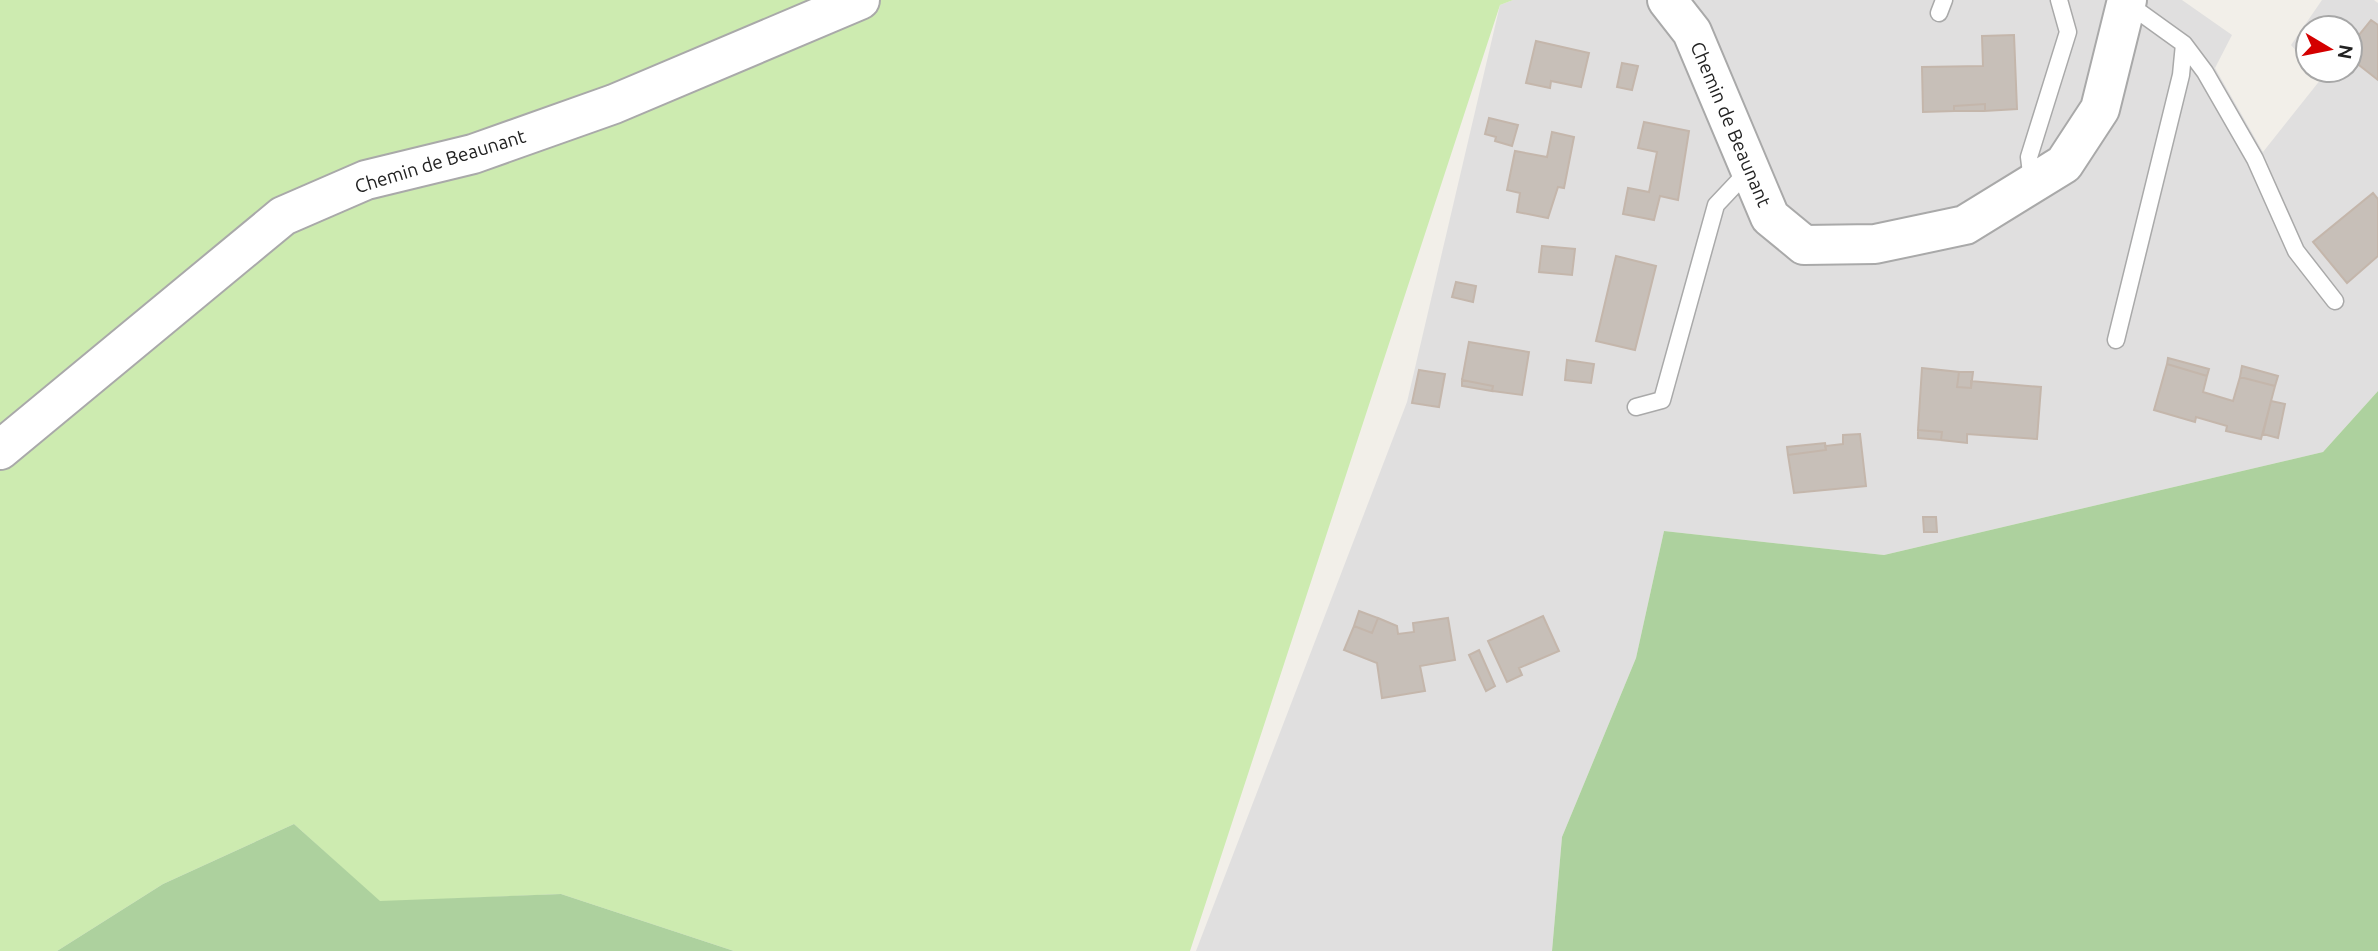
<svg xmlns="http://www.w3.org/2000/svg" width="2378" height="951" font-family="Ubuntu,sans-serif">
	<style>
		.residential { fill: #e0dfdf }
		.grass { fill: #cdebb0 }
		.forest { fill: #add19e }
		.building { fill: #c7bfb8; stroke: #c4b6ab; stroke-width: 2 }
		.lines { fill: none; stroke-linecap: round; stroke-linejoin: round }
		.service-casing { stroke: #a9a9a9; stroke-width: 19 }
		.tertiary-casing { stroke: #a9a9a9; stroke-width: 42 }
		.service { stroke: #fff; stroke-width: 16 }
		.tertiary { stroke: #fff; stroke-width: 38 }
		.labels { text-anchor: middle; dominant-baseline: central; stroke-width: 7; stroke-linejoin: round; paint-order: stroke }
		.street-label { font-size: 19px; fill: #222; stroke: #fff }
	</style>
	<rect width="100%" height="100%" fill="#f2efe9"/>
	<path class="residential" d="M1513,0h669l50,35 -17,33 48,84 58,-73 -8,-9h37v-42h-42v36l-17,-19 31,-45h52l4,3v388l-55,61 -439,103 -220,-24 -28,127 -74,179 -10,114h-356l211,-549 93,-397z"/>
	<path class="grass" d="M0,0h1513l-13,5 -310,946h-456l-173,-57 -181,8 -86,-78 -131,60 -106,67h-57z"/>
	<path class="forest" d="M2378,391v560h-826l10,-114 74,-179 28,-127 220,24 439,-103z
		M294,824l86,77 181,-7 173,57h-677l106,-67z"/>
	<path class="building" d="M2371,20l7,5v55l-28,-22v-12z
		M2014,35l3,74 -32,2v-7l-31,2v5l-31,1 -1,-45 61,-1 -1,-30z
		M1536,41l53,12 -8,34 -30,-6 -1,7 -24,-5z
		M1622,63l16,3 -6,24 -15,-3z
		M1985,104v7h-31v-5z
		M1489,118l29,7 -6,21 -17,-5 1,-4 -11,-3z
		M1644,122l45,9 -11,69 -18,-4 -6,24 -31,-6 5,-26 21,4 8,-40 -19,-4z
		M1552,132l22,5 -10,51 -6,-1 -10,31 -31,-6 3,-19 -13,-3 8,-39 32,6z
		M2373,193l5,6v57l-31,27 -34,-41z
		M1542,246l33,3 -3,26 -33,-3z
		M1616,256l40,10 -21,84 -39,-9z
		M1456,282l20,4 -3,16 -21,-5z
		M1469,342l60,10 -7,43 -30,-4 1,-5 -31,-6z
		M2168,358l41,11 -2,7 -40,-12z
		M1567,360l27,4 -3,19 -26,-3z
		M2167,364l40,12 -4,16 30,9 7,-24 35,9 -14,53 -35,-8 1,-5 -31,-9 -1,5 -41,-12z
		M2242,366l36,10 -3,10 -35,-9z
		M1922,368l37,4 -2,15 14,1v-7l70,6 -4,52 -70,-5v9l-26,-3 1,-8 -24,-2z
		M1419,370l26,4 -6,33 -27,-4z
		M1959,372h14l-2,16 -14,-1z
		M1462,380l31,6 -1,5 -30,-5z
		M2271,401l14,3 -7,34 -15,-4z
		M1918,430l24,2 -1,8 -23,-2z
		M1860,434l6,52 -72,7 -6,-38 38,-5 -1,-4 18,-2v-9z
		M1825,443l1,7 -38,5 -1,-8z
		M1923,517h13l1,15h-13z
		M1359,611l19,7 -6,15 -18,-7z
		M1543,616l16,35 -40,17 3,7 -15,7 -19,-41z
		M1378,618l19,8 1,8 16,-2 -1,-9 35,-5 7,42 -35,6 5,25 -43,7 -5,-35 -33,-13 10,-24 18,7z
		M1479,650l16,36 -9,5 -17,-36z"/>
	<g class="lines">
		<defs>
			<path id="service" d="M2127,3l57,41 21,28 50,87 41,92 39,50
				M1939,13l5,-13
				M2032,181l-3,-24 39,-125 -9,-32
				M2116,340l65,-265 3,-31
				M1636,407l26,-7 54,-195 34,-36"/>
			<path id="tertiary" d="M1667,0l25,32 78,185 34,28 71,-1 90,-19 99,-61 36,-55 27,-109
				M0,450l283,-234 83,-36 107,-26 141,-50 246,-104"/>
		</defs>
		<use href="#service" class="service-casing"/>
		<use href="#tertiary" class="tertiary-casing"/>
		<use href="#service" class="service"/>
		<use href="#tertiary" class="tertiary"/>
	</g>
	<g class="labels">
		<g class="street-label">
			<text transform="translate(1731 124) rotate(67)">Chemin de Beaunant</text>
			<text transform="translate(440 161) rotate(-17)">Chemin de Beaunant</text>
		</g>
	</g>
	<g transform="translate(2329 49) rotate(100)"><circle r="33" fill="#ffffff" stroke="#a7a7a7" stroke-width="2"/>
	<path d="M0-5L12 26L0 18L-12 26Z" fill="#d40000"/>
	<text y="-10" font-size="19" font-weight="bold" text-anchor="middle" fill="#222222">N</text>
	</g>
</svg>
